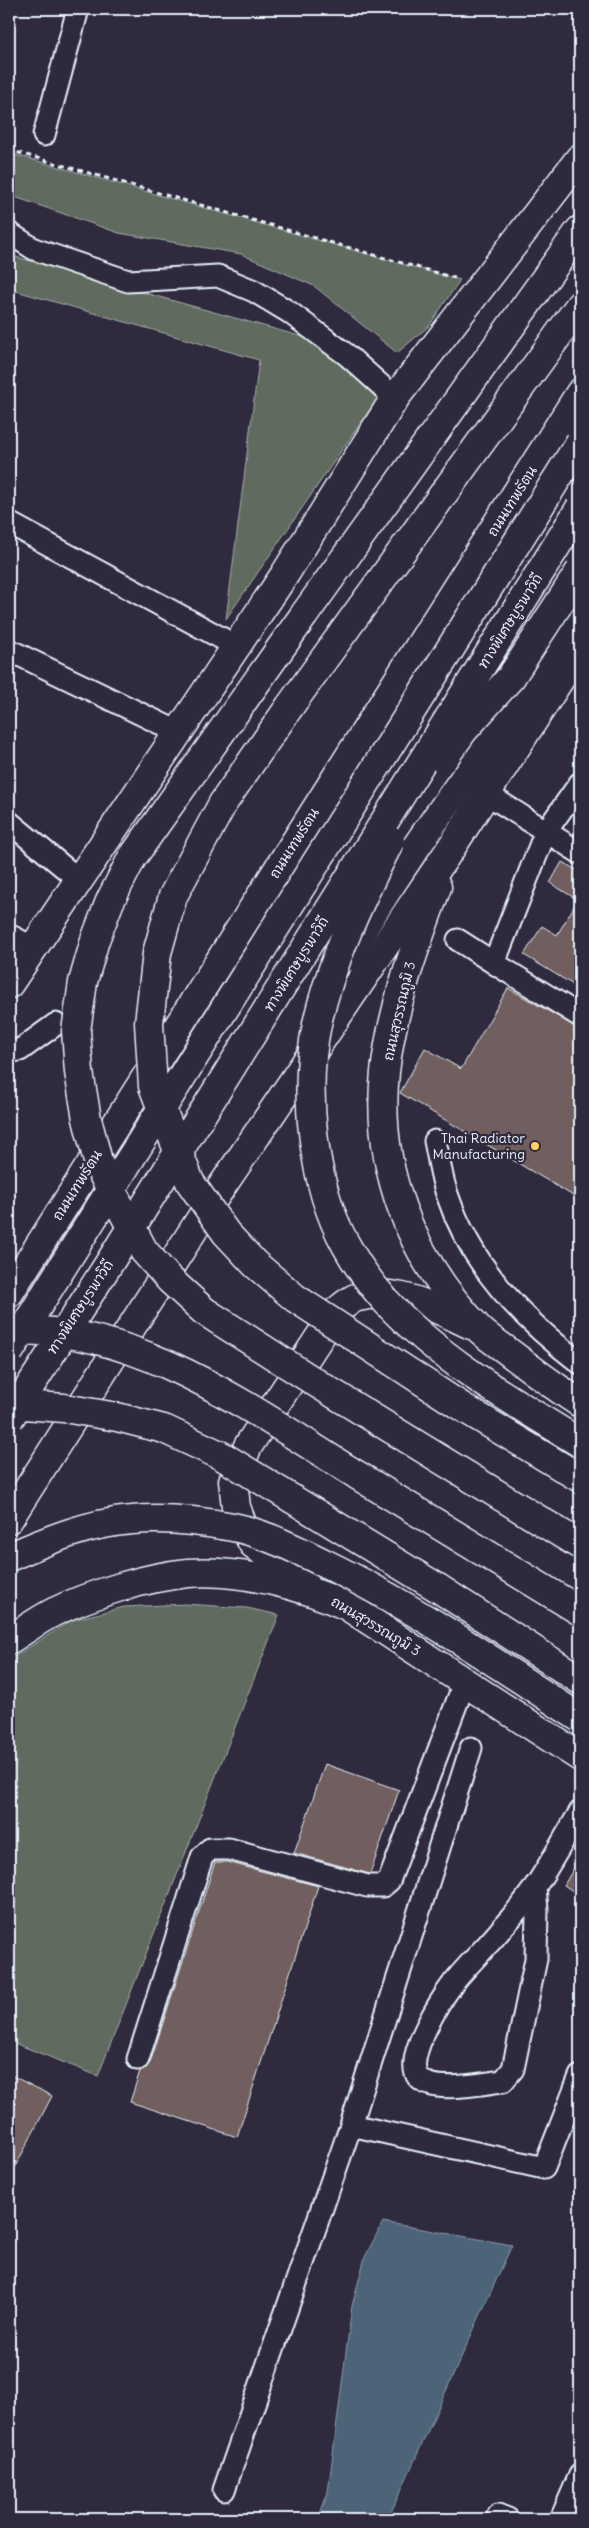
<svg xmlns="http://www.w3.org/2000/svg" width="589" height="2528" font-family="Delius,'Playpen Sans Thai',sans-serif">
	<style>
		.green { fill: #616b5f; stroke: #a4aeac }
		.water { fill: #4d6478; stroke: #8b9cab }
		.building { fill: #715e5e; stroke: #e8f1f8 }
		.lines { fill: none; stroke-linecap: round; stroke-linejoin: round }
		.minor-casing { stroke: #e8f1f8; stroke-width: 25 }
		.major-casing { stroke: #e8f1f8; stroke-width: 31 }
		.highway-casing { stroke: #e8f1f8; stroke-width: 31 }
		.path { stroke: #e8f1f8; stroke-width: 3; stroke-dasharray: 5 4; stroke-linecap: butt }
		.minor { stroke: #2f2a3d; stroke-width: 21 }
		.major { stroke: #2f2a3d; stroke-width: 28 }
		.highway { stroke: #2f2a3d; stroke-width: 28 }
		.major-bridge-casing { stroke: #e8f1f8; stroke-width: 31; stroke-linecap: butt }
		.highway-bridge-casing { stroke: #e8f1f8; stroke-width: 31; stroke-linecap: butt }
		.major-bridge { stroke: #2f2a3d; stroke-width: 28 }
		.highway-bridge { stroke: #2f2a3d; stroke-width: 28 }
		.poi-dot { fill: #ffd166; stroke: #2f2a3d; stroke-width: 2 }
		.labels { text-anchor: middle; dominant-baseline: central; stroke-width: 4.5; stroke-linejoin: round; paint-order: stroke }
		.street-label { font-size: 14px; fill: #e8f1f8; stroke: #2f2a3d }
		.poi-label { font-size: 14px; fill: #e8f1f8; stroke: #2f2a3d; text-anchor: end }
	</style>
	<rect width="100%" height="100%" fill="#2f2a3d"/>
	<filter id="ink" filterUnits="userSpaceOnUse"><feTurbulence type="fractalNoise" baseFrequency=".02" numOctaves="2"/><feDisplacementMap in="SourceGraphic" scale="10" xChannelSelector="R" yChannelSelector="G"/><feConvolveMatrix kernelMatrix="1 2 1 2 8 2 1 2 1" color-interpolation-filters="sRGB"/></filter>
	<g filter="url(#ink)">
		<path class="green" d="M9,153l451,127 -31,46 -32,27 -83,-67 -73,-32 -122,-21 -110,-38z
			M9,255l312,87 58,54 -153,223 33,-259 -250,-71z
			M185,1604l62,4 32,7 -181,461 -89,-35v-381l63,-40 52,-13z"/>
		<path class="water" d="M383,2222l129,23 -124,274h-70l10,-27 24,-186 13,-49z"/>
		<path class="building" d="M562,862l18,10v117l-56,-34 18,-29 15,9 21,-35 -28,-17z
			M508,988l72,41v171l-180,-107 25,-45 36,21z
			M325,1764l74,26 -29,84 -76,-21z
			M580,1858v38l-16,-11z
			M215,1862h12l91,24 -81,251 -107,-35 10,-31 10,-8z
			M9,2074l43,22 -43,83z"/>
		<g class="lines">
			<defs>
				<path id="minor" d="M44,135l34,-126
					M9,233l25,16 94,32 90,-5 36,15 35,21 58,43 48,43
					M9,523l227,123
					M9,650l169,82
					M580,783l-35,50 -51,130 86,53
					M487,794l93,59
					M9,822l69,57
					M9,935l23,12
					M458,940l36,23
					M9,1051l11,-1 36,-26
					M435,1141c4,18 6,36 12,53 24,72 74,124 133,169
					M471,1748l-120,377 193,43 36,-92
					M535,1886l2,24 -1,49 -23,110 -10,12c-20,2 -71,14 -85,-4 -15,-19 24,-79 36,-95 15,-19 33,-35 48,-54 12,-13 23,-27 33,-41 16,-24 30,-50 45,-75
					M138,2059l64,-202 8,-8h19l138,37h16l6,-5 76,-200
					M224,2490l127,-365
					M498,2515l10,4
					M561,2519l19,-44"/>
				<path id="major" d="M304,615l276,-385
					M437,887c-22,60 -45,121 -52,185 -10,96 26,186 92,255 9,10 22,17 33,26 23,17 46,35 70,50
					M9,984l276,-410 110,-176 185,-240
					M9,1519l201,-315 241,-356 129,-200
					M306,1585l-53,-41 -10,-18 -7,-19 -3,-26 15,-35 88,-134c6,-5 14,-13 22,-15 41,-10 77,11 113,28
					M9,1640c15,-9 29,-20 45,-28 37,-18 93,-35 134,-39 51,-4 113,12 159,33l233,151"/>
				<path id="highway" d="M290,706l290,-401
					M346,957c70,-122 163,-231 234,-352
					M9,1293l571,-900
					M459,1405l121,73
					M438,1588l142,92"/>
			</defs>
			<use href="#minor" class="minor-casing"/>
			<use href="#major" class="major-casing"/>
			<use href="#highway" class="highway-casing"/>
			<path class="path" d="M9,150l449,129"/>
			<use href="#minor" class="minor"/>
			<use href="#major" class="major"/>
			<use href="#highway" class="highway"/>
			<defs>
				<path id="major-bridge" d="M304,615l-172,243 -22,43 -15,39 -12,42 -7,49 3,41 8,47 13,50 44,82 26,29 34,31 114,73 262,161
					M9,1331c125,-9 246,81 348,144 74,45 149,91 223,136"/>
				<path id="highway-bridge" d="M290,706l-67,97 -50,93 -16,57 -8,70 4,63 37,96 36,51 29,31 40,34 164,107
					M443,759l20,-28 48,-54 69,-106
					M390,841c-29,57 -59,120 -73,183 -14,66 -5,161 29,221 17,31 40,59 66,82 50,46 111,80 168,116
					M9,1352l571,-910
					M9,1406l15,-1 40,3 53,9 47,12 58,27 216,132
					M9,1419l99,-154 472,-757
					M9,1557c39,-17 80,-34 123,-37 32,-3 69,1 101,7 31,6 67,24 95,38 88,43 170,100 252,153"/>
			</defs>
			<use href="#major-bridge" class="major-bridge-casing"/>
			<use href="#highway-bridge" class="highway-bridge-casing"/>
			<use href="#major-bridge" class="major-bridge"/>
			<use href="#highway-bridge" class="highway-bridge"/>
		</g>
	</g>
	<circle class="poi-dot" cx="535" cy="1146" r="5"/>
	<g class="labels">
		<g class="street-label">
			<text transform="translate(512 501) rotate(-58)">ถนนเทพรัตน</text>
			<text transform="translate(510 621) rotate(-58)">ทางพิเศษบูรพาวิถี</text>
			<text transform="translate(294 843) rotate(-58)">ถนนเทพรัตน</text>
			<text transform="translate(296 964) rotate(-58)">ทางพิเศษบูรพาวิถี</text>
			<text transform="translate(399 1011) rotate(-77)">ถนนสุวรรณภูมิ 3</text>
			<text transform="translate(77 1185) rotate(-58)">ถนนเทพรัตน</text>
			<text transform="translate(80 1307) rotate(-57)">ทางพิเศษบูรพาวิถี</text>
			<text transform="translate(376 1626) rotate(31)">ถนนสุวรรณภูมิ 3</text>
		</g>
		<g class="poi-label">
			<text x="525" y="1138">Thai Radiator<tspan x="525" dy="16">Manufacturing</tspan></text>
		</g>
	</g>
	<rect width="589" height="2528" fill="none" stroke="#2f2a3d" stroke-width="30"/>
	<rect x="15" y="15" width="559" height="2498" fill="none" stroke="#e8f1f8" stroke-width="2" filter="url(#ink)"/>
</svg>
